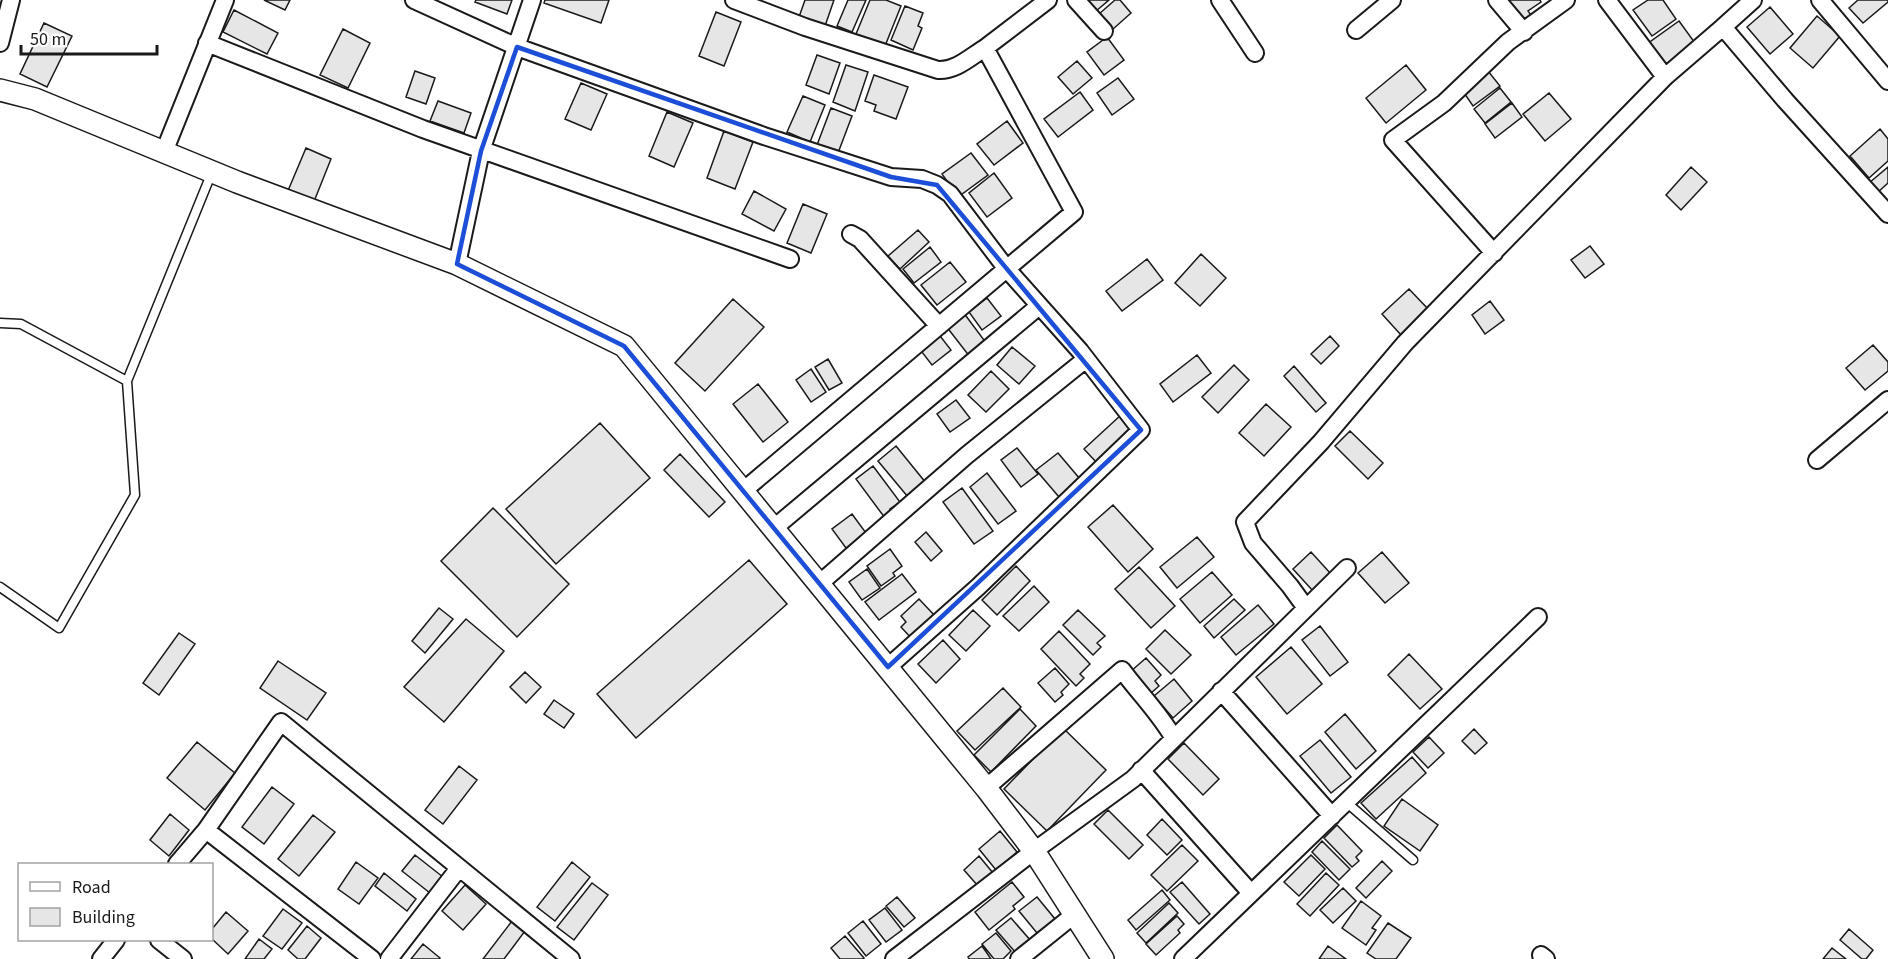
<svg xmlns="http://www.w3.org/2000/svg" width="1888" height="959" font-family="'Source Sans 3',sans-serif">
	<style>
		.building { fill: #e6e6e6; stroke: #1a1a1a; stroke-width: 1.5 }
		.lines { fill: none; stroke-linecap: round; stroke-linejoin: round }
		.service-casing { stroke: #1a1a1a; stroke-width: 11 }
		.minor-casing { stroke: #1a1a1a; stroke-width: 20 }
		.tertiary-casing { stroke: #1a1a1a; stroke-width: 24 }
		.service { stroke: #fff; stroke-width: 8 }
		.minor { stroke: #fff; stroke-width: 16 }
		.tertiary { stroke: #fff; stroke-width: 21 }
		.marked { fill: none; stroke: #1d4ed8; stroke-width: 4.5; stroke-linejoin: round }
	</style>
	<rect width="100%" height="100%" fill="#fff"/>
	<path class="building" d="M264,0h26l-5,10z
		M476,0h36l-5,14 -32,-12z
		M545,0h64l-8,23 -57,-20z
		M805,0h29l-9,26 -26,-9z
		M848,0h18l-14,32 -15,-6z
		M870,0h16l15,6 -16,40 -29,-12z
		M1086,0h23l-14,12z
		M1115,0h5l11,13 -19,17 -13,-16z
		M1509,0h31l1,2 -13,9 3,4 -8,5z
		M1648,0h15l13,19 -24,17 -19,-26z
		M1858,0h30v2l-25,21 -14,-15z
		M905,6l18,7 -5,13 4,2 -9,22 -22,-10z
		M1770,7l23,27 -23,20 -23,-27z
		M234,10l44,23 -11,21 -44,-22z
		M716,12l25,10 -17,44 -25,-10z
		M1817,16l23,20 -27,32 -23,-20z
		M1679,21l16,22 -32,24 -16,-23z
		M44,23l28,13 -25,51 -27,-13z
		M343,29l27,14 -22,45 -28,-13z
		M1107,37l17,23 -20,15 -17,-23z
		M817,55l23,8 -11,31 -23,-9z
		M1077,61l15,17 -19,16 -15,-17z
		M846,65l22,7 -13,39 -22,-9z
		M1406,65l20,25 -40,33 -20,-25z
		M415,71l20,7 -9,26 -20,-7z
		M1488,71l12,15 -27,20 -11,-16z
		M874,75l34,12 -12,32 -22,-8 2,-6 -11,-4z
		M1118,78l16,21 -22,16 -15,-22z
		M581,83l26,11 -16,36 -26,-11z
		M1500,88l11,14 -26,21 -11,-14z
		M1080,92l13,18 -35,27 -14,-18z
		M1549,93l22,26 -26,22 -22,-27z
		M803,96l22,9 -15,37 -23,-10z
		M438,101l33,12 -7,20 -34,-12z
		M1512,103l10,14 -27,21 -10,-14z
		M831,108l21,8 -14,37 -21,-8z
		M667,112l26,11 -19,44 -25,-11z
		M1007,121l16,22 -29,22 -17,-21z
		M1880,129l8,10v22l-19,17 -19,-22z
		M724,131l29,11 -18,47 -28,-11z
		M306,148l25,11 -18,45 -26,-11z
		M971,153l17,22 -30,22 -16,-23z
		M1691,167l16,15 -26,28 -15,-15z
		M1888,167v16l-11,10 -8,-10z
		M994,173l18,25 -25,19 -18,-24z
		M754,191l32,18 -12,22 -32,-17z
		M803,204l24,10 -16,39 -24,-10z
		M918,230l11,12 -29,27 -12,-13z
		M1590,246l14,18 -19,14 -14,-18z
		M930,247l11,15 -27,21 -11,-14z
		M1201,254l25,24 -26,28 -25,-23z
		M1147,259l16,21 -41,31 -16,-20z
		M950,262l16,20 -29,23 -16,-20z
		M1409,289l20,21 -28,25 -19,-21z
		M987,298l14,18 -19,14 -13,-18z
		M733,299l31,28 -59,64 -30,-28z
		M1490,301l14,19 -19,14 -13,-19z
		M963,312l24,32 -17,13 -24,-31z
		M937,332l14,18 -19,15 -14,-18z
		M1330,336l9,10 -18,18 -10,-10z
		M1873,345l15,17v9l-23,19 -19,-22z
		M1012,347l23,19 -16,18 -22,-19z
		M1197,355l14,18 -38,29 -13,-18z
		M828,359l14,24 -13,7 -14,-23z
		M1234,365l15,15 -31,33 -16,-16z
		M1294,366l32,37 -10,9 -32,-36z
		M811,369l15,23 -15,10 -15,-22z
		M991,371l18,18 -23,23 -18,-17z
		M758,384l30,38 -25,20 -30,-38z
		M956,400l14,18 -20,14 -13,-18z
		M1266,404l25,23 -27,29 -25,-23z
		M1122,414l13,14 -38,35 -13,-14z
		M600,423l50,55 -94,86 -50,-55z
		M1350,431l33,32 -15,16 -33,-33z
		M896,446l30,37 -18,14 -30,-36z
		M1017,448l21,26 -17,13 -20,-27z
		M1058,453l22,26 -21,18 -23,-27z
		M680,454l45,48 -16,15 -45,-47z
		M873,466l27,36 -10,7 2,3 -7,6 -29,-39z
		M987,473l29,38 -18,13 -28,-37z
		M962,488l31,43 -19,13 -31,-42z
		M1113,505l40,44 -25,23 -40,-45z
		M493,508l76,76 -52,53 -76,-76z
		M852,514l14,19 -20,15 -14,-19z
		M926,532l16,19 -11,10 -16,-19z
		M1197,537l17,20 -37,31 -17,-21z
		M890,549l12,17 -9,7 2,3 -14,10 -14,-20z
		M1311,552l20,22 -18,17 -20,-22z
		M1382,552l27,31 -24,20 -27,-30z
		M749,560l38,44 -151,134 -39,-44z
		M1016,566l14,15 -33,34 -15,-15z
		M1139,567l36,39 -24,22 -36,-39z
		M867,569l13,19 -18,12 -13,-18z
		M1212,572l20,23 -32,28 -20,-24z
		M902,574l14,18 -37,28 -14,-18z
		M1034,586l15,16 -30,29 -16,-15z
		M919,599l17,18 -24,22 -11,-12 5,-5 -5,-6z
		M1234,599l11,11 -31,28 -10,-12z
		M1258,605l16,19 -38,31 -15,-18z
		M439,608l14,11 -28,34 -13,-12z
		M973,610l17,16 -24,25 -17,-16z
		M1078,610l27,26 -8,7 4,4 -8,8 -30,-30z
		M466,619l38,32 -60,71 -40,-35z
		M1320,626l28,36 -18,14 -28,-36z
		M1165,630l26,25 -20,19 -25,-25z
		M1059,631l31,33 -10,10 4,4 -8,8 -35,-37z
		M179,633l16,11 -36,51 -16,-12z
		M943,640l17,19 -24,24 -18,-19z
		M1291,647l31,37 -35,30 -31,-37z
		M1409,654l33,35 -22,20 -32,-34z
		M1146,658l15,17 -6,6 4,5 -9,8 -20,-22z
		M278,661l48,32 -19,27 -47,-32z
		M1055,668l14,16 -8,8 2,3 -8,7 -17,-19z
		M525,672l16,15 -15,16 -16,-16z
		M1174,679l18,22 -19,17 -19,-22z
		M1003,688l18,19 -46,43 -18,-19z
		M554,700l20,14 -10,14 -20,-14z
		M1020,709l16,17 -45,46 -17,-17z
		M1345,714l31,37 -20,18 -31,-37z
		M1063,728l43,42 -59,61 -43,-42z
		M1474,729l13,14 -12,11 -13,-13z
		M1429,737l15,16 -16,15 -15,-16z
		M1320,740l31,37 -20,16 -31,-37z
		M197,742l38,31 -30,37 -38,-32z
		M1184,743l35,36 -16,16 -35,-36z
		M1412,757l14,16 -50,46 -15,-16z
		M459,766l18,14 -34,44 -18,-14z
		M272,787l22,17 -30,40 -22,-17z
		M1402,799l36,26 -18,26 -36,-25z
		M1108,810l35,35 -14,14 -35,-35z
		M170,814l19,16 -20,26 -19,-16z
		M313,815l22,17 -36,44 -21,-17z
		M1162,819l20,21 -15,15 -20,-20z
		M1337,825l25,26 -6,6 3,4 -7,6 -28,-29z
		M1000,831l17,21 -21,18 -17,-21z
		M1322,841l28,28 -11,11 -27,-28z
		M1182,845l16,16 -31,30 -16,-16z
		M415,855l28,22 -13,16 -28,-22z
		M1311,855l14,14 -26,27 -15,-14z
		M979,856l14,17 -15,13 -14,-16z
		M1382,861l10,10 -26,27 -10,-10z
		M356,862l22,16 -19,26 -21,-15z
		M572,862l18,15 -35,44 -18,-14z
		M384,873l32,26 -9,12 -32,-25z
		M1326,873l13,12 -29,31 -13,-12z
		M1012,882l12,15 -11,9 2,3 -26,21 -14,-18z
		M1182,882l28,32 -11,10 -29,-32z
		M592,883l16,12 -34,45 -17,-13z
		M465,885l21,19 -23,26 -21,-19z
		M1343,888l13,13 -23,22 -13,-13z
		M1162,890l8,10 -34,30 -8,-10z
		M897,897l18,21 -11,9 -18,-21z
		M1037,897l18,22 -18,14 -18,-22z
		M1361,901l20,15 -9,12 4,2 -10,15 -24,-17z
		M1169,903l9,10 -32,30 -9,-10z
		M885,908l17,22 -16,12 -17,-22z
		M283,909l19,14 -20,26 -19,-13z
		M226,912l22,19 -20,23 -16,-15v-10z
		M1177,916l7,8 -6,6 2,3 -24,22 -10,-11z
		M1011,918l20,23 -15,12 -20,-23z
		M512,921l13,10 -21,28h-21z
		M863,921l18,23 -15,12 -18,-23z
		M1388,923l23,15 -15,21h-20l-9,-6z
		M307,926l14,12 -16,21h-7l-10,-9z
		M1849,929l24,21 -7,9h-4l-22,-19z
		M996,933l15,18 -8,8h-9l-12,-15z
		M845,936l19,22 -1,1h-23l-9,-11z
		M259,939l13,10 -8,10h-19z
		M423,944l17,14 -1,1h-28z
		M982,946l9,13h-22l-1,-2z
		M1328,946l18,13h-27z
		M1832,948l14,11h-23z"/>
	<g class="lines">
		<defs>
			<path id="service" d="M0,323l21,1 106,57
				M0,587l59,41 76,-133 -8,-114 85,-209
				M1346,802l67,58"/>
			<path id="minor" d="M414,0l103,47 247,89 127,41 31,2 15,6 13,9 56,74 74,83 61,79 -163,157 -90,80
				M734,0l71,27 133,43c18,1 32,-13 47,-22
				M1076,0l28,31
				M1220,0l35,53
				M1497,0l27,32
				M1607,0l58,77
				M1753,0l-30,27 62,73 103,114
				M1820,0l68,81
				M1356,30l36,-30
				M0,43l11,-43
				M207,43l216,86 367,130
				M164,152l61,-152
				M851,234l9,5 79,87
				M1494,253l-101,-113 51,-37 64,-61 58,-42
				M457,264l24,-113 51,-151
				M1817,460l71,-60
				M743,491l331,-279 -89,-164 63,-48
				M774,528l265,-222
				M819,584l148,-129 119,-96
				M1306,608l-16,-22 -37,-43 -8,-21 76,-80 84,-99 260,-266 58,-50
				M1221,691l111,125
				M1141,770l110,123
				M986,788l136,-118c17,23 37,43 51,67
				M206,830l75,-108 290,237
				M177,864l29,-34 166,129
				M159,940l24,19
				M1541,955l5,4
				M101,959l15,-19
				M389,959l70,-91
				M894,959l140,-108 99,-72 214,-211
				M1019,959l56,-45
				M1183,959l355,-342"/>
			<path id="tertiary" d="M0,90l35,9 202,83 220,82 167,82 362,442 48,63 69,108"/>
		</defs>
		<use href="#service" class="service-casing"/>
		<use href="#minor" class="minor-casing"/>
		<use href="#tertiary" class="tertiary-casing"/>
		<use href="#service" class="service"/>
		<use href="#minor" class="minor"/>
		<use href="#tertiary" class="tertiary"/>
	</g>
	<path class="marked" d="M517,47l374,130 46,8 204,245 -253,237 -264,-321 -167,-82 24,-113z"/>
	<rect x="18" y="863" width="195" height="78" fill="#ffffff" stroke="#a3a3a3" stroke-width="1.5"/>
	<rect x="30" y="882" width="30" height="9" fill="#ffffff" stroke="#a3a3a3" stroke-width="1.5"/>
	<text x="72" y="893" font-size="18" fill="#1a1a1a">Road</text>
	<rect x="30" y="908" width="30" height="18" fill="#e6e6e6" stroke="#a3a3a3" stroke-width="1.5"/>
	<text x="72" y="923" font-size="18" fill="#1a1a1a">Building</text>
	<path d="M21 45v9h136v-9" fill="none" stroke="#1a1a1a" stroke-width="3"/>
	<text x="30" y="45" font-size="18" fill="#1a1a1a" stroke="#ffffff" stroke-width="4.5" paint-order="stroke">50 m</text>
</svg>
